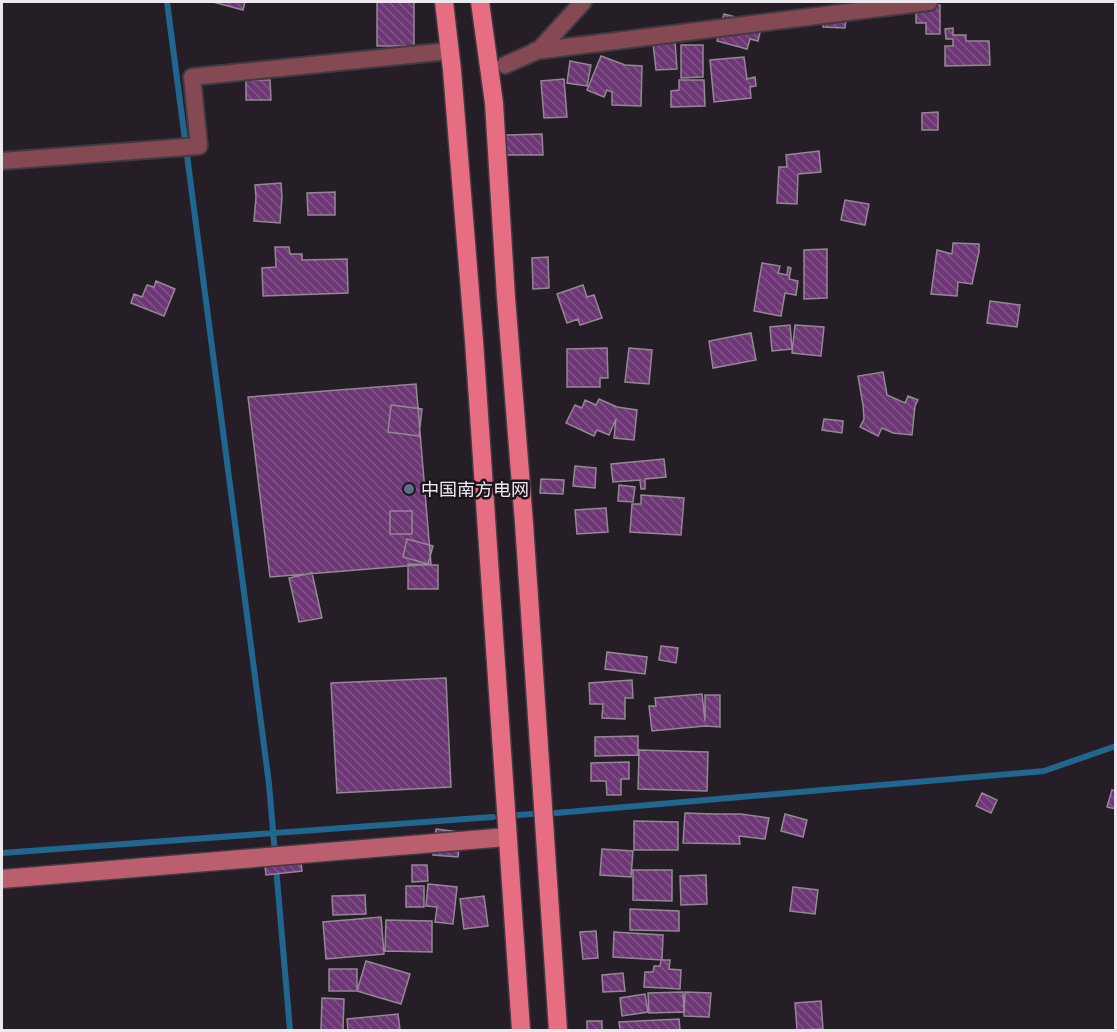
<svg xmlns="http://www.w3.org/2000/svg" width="1117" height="1032" font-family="Inter,'Noto Sans SC',sans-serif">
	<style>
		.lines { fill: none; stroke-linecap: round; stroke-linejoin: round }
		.stream { stroke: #21668f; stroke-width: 6 }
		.building { fill: url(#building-back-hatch); stroke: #928992; stroke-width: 1.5 }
		.street-casing { stroke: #413a42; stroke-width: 20 }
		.secondary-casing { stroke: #413a42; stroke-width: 21 }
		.primary-casing { stroke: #413a42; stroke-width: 21 }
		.street { stroke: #844952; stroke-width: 16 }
		.secondary { stroke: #bb5e6d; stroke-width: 18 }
		.primary { stroke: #e66d82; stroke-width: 18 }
		.service-dot { fill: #5c6f8a; stroke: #1c151d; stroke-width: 2 }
		.labels { text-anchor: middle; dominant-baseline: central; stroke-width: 5; stroke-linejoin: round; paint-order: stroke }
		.poi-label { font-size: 18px; fill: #ede8ed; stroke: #1c151d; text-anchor: start }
	</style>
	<defs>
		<pattern id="building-back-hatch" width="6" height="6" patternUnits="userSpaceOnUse" patternTransform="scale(1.5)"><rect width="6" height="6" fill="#6d3674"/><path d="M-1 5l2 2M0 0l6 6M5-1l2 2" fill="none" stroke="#825388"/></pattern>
	</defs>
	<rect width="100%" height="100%" fill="#251e26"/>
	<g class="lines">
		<path class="stream" d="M167,2l102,782 6,70
			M556,813l488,-42 72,-25
			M518,815l13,-1
			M2,853l491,-36
			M276,867l14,163"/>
	</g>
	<path class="building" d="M213,2h32l-2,8z
		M377,2h37v44h-37z
		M916,5h24v29h-14v-11h-10z
		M825,10l22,2 -2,16 -22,-1z
		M724,14l38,10 -4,17 -8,-2 -3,10 -30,-8z
		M953,28v7h13v6h23l1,24 -45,1v-20h8v-7h-7l-1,-10z
		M675,42l2,27 -21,1 -3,-27z
		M681,45h22v32l-22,1z
		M601,56l24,9 17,1 -1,40 -29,-1v-13l-5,-2 -3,7 -17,-7z
		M744,57l3,22 8,-2 1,9 -6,1 1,11 -37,4 -4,-42z
		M570,61l21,4 -4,21 -20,-3z
		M564,79l3,38 -23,1 -3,-37z
		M246,80h24l1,20h-25z
		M679,80h25l1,26 -34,1v-16l8,-1z
		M938,112v18h-16v-17z
		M542,134l1,21h-39v-20z
		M819,151l2,21 -23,2 -1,30 -20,-1 2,-36h8l-1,-12z
		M281,183l1,14 -2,26 -26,-2 2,-24 -1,-12z
		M335,192v23h-27l-1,-22z
		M845,200l24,4 -4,21 -24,-5z
		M953,243l26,1v8l-7,32 -14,-2 -1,14 -26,-2 6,-44 15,4z
		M275,247h14l1,7h12v6l45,-1 1,34 -85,3 -1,-28 14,-1z
		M827,249v49l-23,1v-49z
		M548,257l1,31 -16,1 -1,-31z
		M762,263l18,3 -2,7 9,2 1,-8 3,1 -2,11 9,2 -2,14 -11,-2 -4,23 -27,-5z
		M156,281l19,8 -11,27 -33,-13 3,-9 8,3 5,-12 7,2z
		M583,285l4,12 7,-2 8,23 -22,7 -2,-6 -11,4 -10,-29z
		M990,301l30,4 -3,22 -30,-4z
		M790,325l2,24 -20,2 -2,-24z
		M795,325l29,2 -3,29 -29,-3z
		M751,333l5,27 -43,8 -4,-27z
		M607,348l1,30h-8v9h-33v-38z
		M629,348l23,2 -3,34 -24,-2z
		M883,372l4,23 18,8 3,-7 10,4 -3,6 -3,29 -19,-2 -11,-5 -4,8 -18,-9 4,-8 -1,-14 -5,-29z
		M416,384l15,180 -161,13 -22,-180z
		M599,399l18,8 20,3 -3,30 -20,-2 2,-19 -7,16 -12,-5 -3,6 -28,-13 9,-18 7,3 3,-8 11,5z
		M391,405l31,4 -3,27 -31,-4z
		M824,419l19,2 -1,12 -20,-3z
		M664,459l2,18 -21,2v10h-4l-1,-9 -27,2 -2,-18z
		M575,466l21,2 -1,20 -22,-2z
		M541,479l23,1 -1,14 -23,-1z
		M619,485l16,2 -2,15 -15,-1z
		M641,495l43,3 -3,37 -51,-3 2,-28h9z
		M606,508l2,24 -31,2 -2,-24z
		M390,511h22v23h-22z
		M407,539l26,7 -5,18 -25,-7z
		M408,564l30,1v24h-30z
		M312,573l10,45 -23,4 -10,-44z
		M661,646l17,2 -2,15 -17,-3z
		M607,652l40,5 -2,17 -40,-5z
		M446,678l5,109 -114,6 -6,-110z
		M632,680l1,18h-8v21l-23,-1 1,-14h-13l-1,-21z
		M702,694l3,27v-26h15v32l-15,-1 -53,5 -3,-25h7l-1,-8z
		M638,736v19l-43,1v-19z
		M639,750l69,2 -1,39 -69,-2z
		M629,762v17h-8v16h-14l-1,-14h-15v-18z
		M1112,790l4,1v18l-9,-2z
		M982,793l15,7 -6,13 -15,-7z
		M685,813l29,1h27l28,4 -4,21 -26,-3 1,8 -57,-1z
		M785,814l22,6 -4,17 -22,-6z
		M634,821l44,1v28h-44z
		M436,829l32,4 -9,16 -1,8 -25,-2z
		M299,845l3,26 -36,4 -3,-26z
		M602,849l31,2 -2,26 -31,-2z
		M412,865h15l1,16 -16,1z
		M633,870h39v31l-39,-1z
		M706,875l1,29 -26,1 -1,-29z
		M428,884l29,3 -4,37 -18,-2 2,-15 -11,-1z
		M406,886h18v21h-18z
		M793,887l25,3 -3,24 -25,-3z
		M365,895l1,19 -33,1 -1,-19z
		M484,896l4,30 -24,3 -4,-30z
		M630,909l49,2v20l-49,-1z
		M381,917l3,37 -58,5 -3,-37z
		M386,920l46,1v31l-47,-1z
		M596,931l2,27 -15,1 -3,-27z
		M614,932l49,3 -1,25 -49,-3z
		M661,960h9l-1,9 12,1 -1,19 -36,-2 1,-15h8l1,-6h6z
		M366,961l44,13 -9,30 -44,-13z
		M329,969h28v22h-28z
		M623,973l2,18 -22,1 -1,-17z
		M683,992l1,20 -35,1 -1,-20z
		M685,992l26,1 -2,24 -25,-1z
		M645,994l3,18 -26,4 -2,-18z
		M322,998l22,1 -1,31h-22z
		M821,1001l2,28 -26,1 -2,-27z
		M398,1014l2,16h-52l-1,-11z
		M679,1019l1,11h-60l-1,-8z
		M587,1021h15v9h-15z"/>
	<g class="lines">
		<defs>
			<path id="street" d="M535,51l394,-49
				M505,65l34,-15 44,-48
				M2,161l197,-15 -7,-69 257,-26"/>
			<path id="secondary" d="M2,879l505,-42"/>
			<path id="primary" d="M444,2l8,68 22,271 47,689
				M480,2l14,101 12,194 18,226 34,507"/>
		</defs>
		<use href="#street" class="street-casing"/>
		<use href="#secondary" class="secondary-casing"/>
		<use href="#primary" class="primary-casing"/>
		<use href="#street" class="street"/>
		<use href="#secondary" class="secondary"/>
		<use href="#primary" class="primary"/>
	</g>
	<circle class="service-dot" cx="409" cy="489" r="6"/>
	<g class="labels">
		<g class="poi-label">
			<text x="421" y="489">中国南方电网</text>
		</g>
	</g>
	<rect width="1117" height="1032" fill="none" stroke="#ede8ed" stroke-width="6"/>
</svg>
